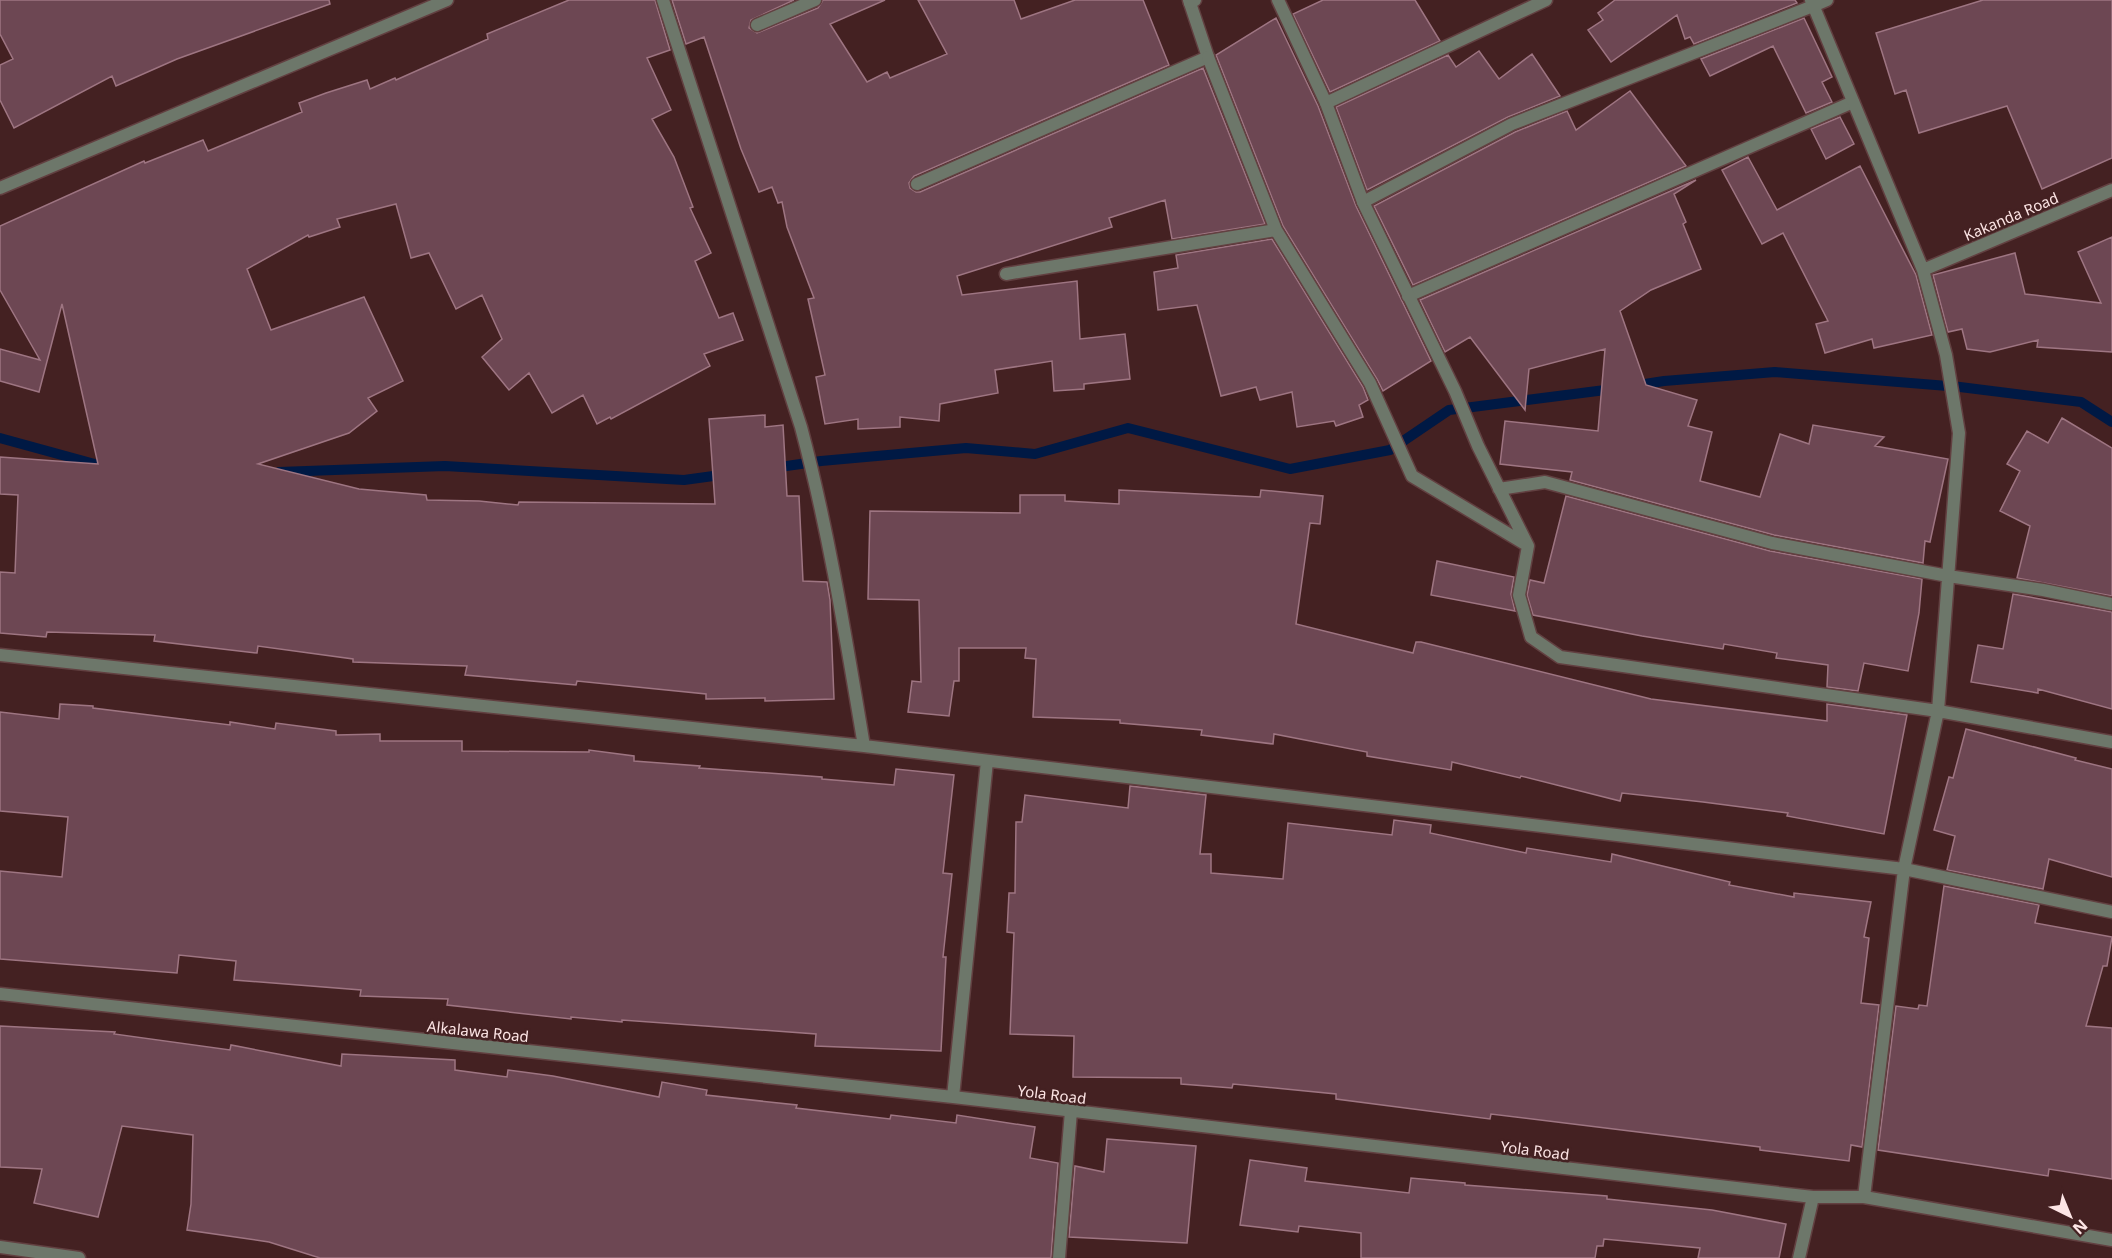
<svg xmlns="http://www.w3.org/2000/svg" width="2112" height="1258" font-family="'Noto Sans',sans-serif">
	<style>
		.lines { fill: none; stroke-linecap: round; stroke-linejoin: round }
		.stream { stroke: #001944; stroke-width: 10 }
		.building { fill: #6d4753; stroke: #9e7582; stroke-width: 1.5 }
		.service-casing { stroke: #624041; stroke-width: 15 }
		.minor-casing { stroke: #624041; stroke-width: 15 }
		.service { stroke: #6d776a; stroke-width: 12 }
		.minor { stroke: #6d776a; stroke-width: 12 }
		.labels { text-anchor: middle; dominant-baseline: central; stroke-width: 5; stroke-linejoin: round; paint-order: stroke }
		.street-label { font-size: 15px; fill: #fde5e5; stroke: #442122 }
	</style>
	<rect width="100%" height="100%" fill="#442122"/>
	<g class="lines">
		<path class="stream" d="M1632,386l32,-5 111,-9 185,15 121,15 31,20
			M0,438l102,28
			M773,468l48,-7 145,-13 69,6 93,-26 162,41 100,-19 59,-40 164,-21
			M279,472l166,-6 239,14 44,-6"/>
	</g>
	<path class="building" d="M0,0h329l1,4 -153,55 -61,27 -4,-10 -98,52 -14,-28v-35l13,-6 -13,-25z
		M569,0h86l15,50 -23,8 24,52 -19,9 22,38 19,50 -3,1 21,45 -16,8 24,57 14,-5 10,27 -39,14 6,12 -99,53 -1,-2 -13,7 -14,-29 -31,18 -23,-40 -20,17 -27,-33 20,-18 -20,-44 -26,14 -27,-56 -18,5 -15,-54 -59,15 3,8 -31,10 -1,-2 -61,34 24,61 93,-33 39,84 -35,17 9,13 -28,22 -91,31 101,25 67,6 1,5 52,1 39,4 1,-3 196,2 -6,-85 56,-4v12l18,-2 4,71h12l4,85 24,1 3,18 4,99 -69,2v-3l-59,1v-5l-129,-13 -1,4 -111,-10 2,-9 -114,-4v-3l-95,-13 -1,7 -103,-12 1,-6 -108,-3 -1,5 -46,-4v-61l15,1 3,-78 -18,-1v-37l98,7 -36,-160 -23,88 -39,-11v-32l40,11 -40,-70v-64l144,-65 1,2 58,-23 5,11 94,-39 -3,-9 27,-10 41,-13 3,9 25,-11 1,2 92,-41 -1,-5z
		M672,0h122l-43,20 -2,8 8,5 61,-25 5,-8h62l-55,24 37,58 20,-10 3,6 57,-24 -29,-54h96l7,19 54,-19h68l26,65 -255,111 -5,7 1,5 6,4h4l283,-124 62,156 -93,15 -7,-39 -56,18 3,9 -155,49 5,19 115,-14 3,58 45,-5 5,45 -46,5v5l-30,2 -2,-30 -57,9 3,23 -58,11 -1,17 -39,-4v10l-42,2v-10l-33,5 -9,-47 9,-2 -17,-76 6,-1 -27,-71 -5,-25 -4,1 -6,-16 -13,5 -18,-43 -37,-112 -18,7z
		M1323,0h92l25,41 -110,51 -37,-78z
		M1615,0h180l2,3 -103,41 -4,-7 -5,2 -8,-24 -66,47 -23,-32 15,-10 -5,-7z
		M1983,0h129v158l-70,31 -35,-83 -88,27 -13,-43 -11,4 -19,-61z
		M1276,18l42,88 38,100 75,155 -48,30 -6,-12 -94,-153 -67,-171z
		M1804,18l28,59 -10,5 10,20 -26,11 -33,-67 -63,30 -9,-17z
		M1479,51l20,28 33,-25 28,42 -52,21 -141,73 -31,-83 112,-52 8,12z
		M1630,91l56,75 -273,119 -39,-79 141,-74 52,-21 9,19z
		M1840,117l14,27 -28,15 -15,-30z
		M1748,157l29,53 83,-44 56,109 16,60 -58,13 -2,-9 -47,14 -9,-29 12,-3 -45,-88 -21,11 -40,-74z
		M1696,180l-22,14 12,28 -3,2 18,45 -50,21 -31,21 26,74 51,15 -9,26 24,6 -12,49 60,16 20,-63 29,10 4,-19 71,12 -9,9 73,13 -18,83 -5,-1 -2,22 -149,-28 -204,-55 2,-8 -72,-8 5,-43 93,10 7,-82 -76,20 -4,41 -55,-73 -25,15 -25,-52z
		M2112,237v115l-75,-5 1,-7 -48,12 -23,-3 -5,-20 -14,3 -15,-57 82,-22 10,41 76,9 -23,-51z
		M1272,239l91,148 5,13 -9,5 4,12 -27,9 -2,-5 -37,6 -5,-35 -32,8 -4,-13 -35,9 -24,-91 -39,5 -4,-38 24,-4 -2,-13z
		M2062,418l50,30v148l-95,-18 13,-52 -30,-15 20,-40 -13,-7 20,-33 21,12z
		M1119,490l141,7 1,-7 62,6 -3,28 -10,-1 -14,101 117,29 3,-11h5l230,57 176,22v-17l80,11 -23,119 -97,-18 1,-3 -85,-11 -81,-9 -2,8 -99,-25 -1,2 -68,-16 -1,8 -84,-14v-4l-93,-18 -1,10 -72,-9 1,-5 -82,-7v-3l-87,-3 3,-58 -11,-1 1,-10h-67v33h-5l-5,35 -41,-4 4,-31 9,1 -2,-82 -51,-1 2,-88 150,2v-18h45v6l54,3z
		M1566,496l204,55 152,28 -3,34 -11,58 -44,-8 -6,28 -31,-4 1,-22 -52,-7 1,-5 -53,-9 -1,5 -81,-13 -109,-21 -6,-20 3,-15 14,3z
		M1437,561l77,16 -3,17 4,17 -84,-16z
		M2013,594l99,18v97l-74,-20v4l-67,-11 7,-37 25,4z
		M60,704l33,2v2l137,17v-3l45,7 1,-6 60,8v4l44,-1v7h82v10l127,1v-2l45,6v5l66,5 -1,2 123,9v2l72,6 2,-16 58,6 -11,98 9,1 -9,83h3l-5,94 -126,-5 1,-12 -194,-14v2l-51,-5v2l-124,-14 1,-6 -88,-3 1,-6 -127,-10 2,-19 -57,-6 -2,18 -177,-14v-88l62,6 6,-60 -68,-6v-99l59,7z
		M1966,729l110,29 -1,2 37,9v108l-63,-18 -6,30 -96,-19 8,-34 -21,-6 15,-53 4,1z
		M1130,786l76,9 -6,59h11v19l72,6 5,-56 104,12 2,-15 37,5 -1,8 96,20 1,-5 84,14 1,-8 118,28 -1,3 65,12v-4l77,9 -7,35 5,1 -8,65 18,2 -17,142 -11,-2 -2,16 -89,-11v-3l-269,-33 -1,5 -154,-20v-5l-103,-10 -1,4 -51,-4v-6l-108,-1 1,-41 -64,-2 4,-101 -7,-1 2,-39h6l1,-71h6l3,-27 103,13z
		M1944,886l95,19 -4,18 77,14 -5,29h-4l-17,60 26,2v151l-63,-10 -1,7 -170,-26 18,-144 22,3 1,-4 8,1z
		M0,1026l115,6 -1,2 116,16 1,-5 110,21 1,-12 113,6v10l52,7 1,-7 45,6 106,21 3,-15 45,8 -1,5 91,10 -1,3 94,11 1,-4 65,8 1,-8 78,12 -5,31 28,5 -7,95h-731l-51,-16 -82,-12 4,-26 2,-69 -71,-9 -24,91 -64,-14 8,-34 -42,-2z
		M1107,1139l89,7 -9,97 -118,-6 6,-71 29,6z
		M1250,1160l57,8 -2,13 104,12 2,-15 54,5v2l142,11v3l105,11 74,14 -7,34h-81l2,-10 -96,-9 -1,7h-6l-2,12h-234v-25l-62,-7 -1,6 -58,-7z"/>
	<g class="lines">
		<defs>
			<path id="service" d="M1326,103l220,-103
				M917,184l291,-127 -18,-54
				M1363,202l149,-78 301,-118
				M1408,296l445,-194"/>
			<path id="minor" d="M663,0l138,427c28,105 45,212 63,319
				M1189,0l1,3 5,-3
				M1278,0l48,103 37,99 92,189 23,55 50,100 -9,49 12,42 29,20 378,54 174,31
				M1811,0l112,270 23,85 13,78 -21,278 -34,158 -40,328
				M1813,6l14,-6
				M757,25l58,-25
				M1208,57l68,173 94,153 42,93 115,69
				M0,188l447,-188
				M1923,270l189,-80
				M1006,274l270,-44
				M1499,489l46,-7 227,61 176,33 95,14 69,14
				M0,655l864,91 1040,123 208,43
				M0,994l953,103 860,100h51l248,43
				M953,1097l34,-336
				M0,1247l79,11
				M1059,1258l12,-147
				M1799,1258l14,-61"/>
		</defs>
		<use href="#service" class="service-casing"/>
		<use href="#minor" class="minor-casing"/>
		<use href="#service" class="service"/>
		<use href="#minor" class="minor"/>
	</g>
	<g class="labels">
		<g class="street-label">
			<text transform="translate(2011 216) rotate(-23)">Kakanda Road</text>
			<text transform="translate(478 1031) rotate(6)">Alkalawa Road</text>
			<text transform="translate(1052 1094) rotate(7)">Yola Road</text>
			<text transform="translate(1535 1150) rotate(7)">Yola Road</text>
		</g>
	</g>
	<g transform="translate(2070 1216) rotate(137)" stroke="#442122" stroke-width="4.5" paint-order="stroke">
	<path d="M0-4.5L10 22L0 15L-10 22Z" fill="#fde5e5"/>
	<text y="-9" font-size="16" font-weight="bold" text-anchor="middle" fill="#fde5e5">N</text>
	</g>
</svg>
